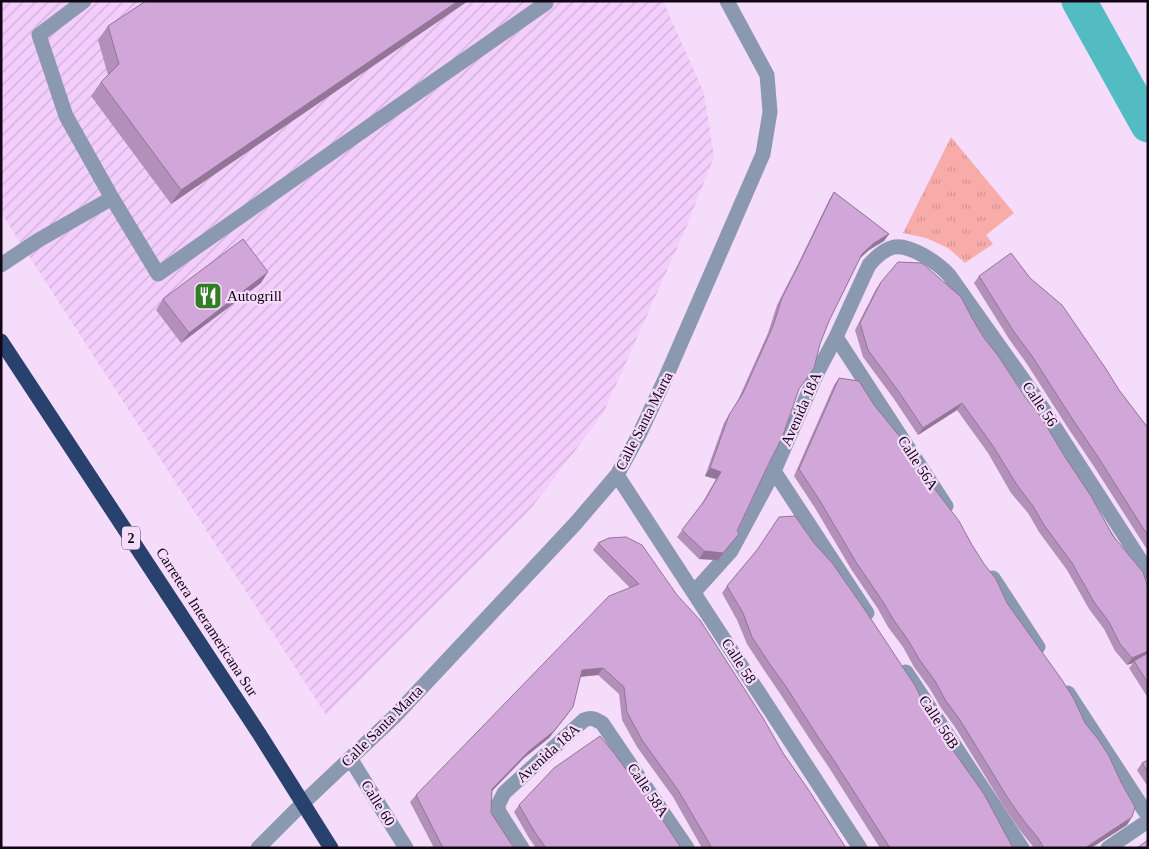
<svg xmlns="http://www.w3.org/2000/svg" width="1149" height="849" font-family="'Times New Roman',serif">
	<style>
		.industrial { fill: url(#industrial-furrows) }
		.park { fill: url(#park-tufts) }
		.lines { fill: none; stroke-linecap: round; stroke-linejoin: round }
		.river { stroke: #52bcc2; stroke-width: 35 }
		.minor { stroke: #8b99b0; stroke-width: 15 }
		.highway { stroke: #28416d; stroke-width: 15 }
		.wall { fill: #b390ba }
		.shaded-wall { fill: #927597 }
		.building { fill: #d0a7d8; stroke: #927597 }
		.labels { text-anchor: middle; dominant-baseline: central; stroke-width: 4.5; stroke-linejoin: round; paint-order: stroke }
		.shield { fill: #f6dcfb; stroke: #57465b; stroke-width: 1 }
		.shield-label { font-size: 14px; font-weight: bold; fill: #130516 }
		.poi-label { font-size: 15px; fill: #130516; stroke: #f6dcfb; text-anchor: start }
		.street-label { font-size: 15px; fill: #130516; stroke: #f6dcfb }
	</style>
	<defs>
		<pattern id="industrial-furrows" width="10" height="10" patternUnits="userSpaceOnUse" patternTransform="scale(1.25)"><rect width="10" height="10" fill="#f3cdfb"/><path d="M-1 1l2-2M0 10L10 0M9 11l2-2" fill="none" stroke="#cfafd6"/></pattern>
		<pattern id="park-tufts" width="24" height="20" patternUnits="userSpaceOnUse" patternTransform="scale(1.25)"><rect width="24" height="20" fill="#f8acaa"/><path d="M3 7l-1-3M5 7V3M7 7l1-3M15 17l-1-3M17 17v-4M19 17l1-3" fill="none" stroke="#d49292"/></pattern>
	</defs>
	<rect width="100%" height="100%" fill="#f6dcfb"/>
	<path class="industrial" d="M1,1h662l41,92 10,64 -28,71 -83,186 -74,97 -203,204 -325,-502z"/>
	<path class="park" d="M951,137l63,76 -28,22 7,9 -28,19 -17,-15 -22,-10 -23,-5z"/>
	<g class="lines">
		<path class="river" d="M1079,1l69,124"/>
		<path class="minor" d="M112,198l46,76 388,-271
			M1,265l36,-24 75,-43 -46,-82 -27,-81 45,-34
			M836,337l110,169
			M774,471l93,142
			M617,475l243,373
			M993,578l45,69
			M694,592l37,-41 43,-80 44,-100 18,-34 33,-72c6,-7 15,-16 25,-18 16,-3 44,16 55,28l85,120 114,177
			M906,672l116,176
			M1068,693l80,123
			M350,758l56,90
			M258,848l45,-45 91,-86 181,-193 42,-49 22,-40 27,-58 97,-223 7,-42 -3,-37 -40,-74
			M522,848l-23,-36 -1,-7 6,-12 80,-73c8,-3 11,-1 18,3l85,125
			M1108,848l40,-27"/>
		<path class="highway" d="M1,341l259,394 71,113"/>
	</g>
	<path class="wall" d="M146,1h322l-297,203 -80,-108 10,-14 7,-7 -10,-35 10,-14z
		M834,192l55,42 -5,7 -15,9 -9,8 -31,63 -30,68 -29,72 -36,80 -16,19 -19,-1 -22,-22 24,-32 15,-26 -11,-3 19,-53 14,-23 30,-67 9,-28 21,-41 31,-64z
		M979,276l51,2 89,112 29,38v123l-55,-86 -25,-37 -41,-64 -18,-25 -35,-56z
		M881,282l91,36 176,270v110l-19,-30 4,-5 -6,2 -12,-14 -11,-22 -15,-20 -22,-39 -28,-38 -11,-19 -17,-20 -23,-40 -31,-43 -39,25 -24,-36 -31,-42 -8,-27 21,-41z
		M261,283l-80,60 -25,-33 7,-11z
		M839,378l35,27 57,79 41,61 35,58 120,222 -36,23h-57l-15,-19 -15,-22 -49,-80 -14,-19 -11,-19 -16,-22 -11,-20 -15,-20 -10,-18 -27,-40 -36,-61 -21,-32 40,-91z
		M609,538l174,215 63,95h-144l-29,-51 -36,-50 -15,-27 -3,-26 -21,-19 -18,2 -12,37 -19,24 -25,20 -32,33 -1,22 23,35h-80l-24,-46 6,-7 214,-207 -37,-38 5,-7z
		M756,551l169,156 13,22 75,119h-133l-52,-82 -15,-22 -32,-49 -17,-25 -17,-26 -10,-24 -15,-27 5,-7z
		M1148,760v27l-11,-17 5,-7z
		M519,805l162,43h-145l-7,-10 -15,-26z"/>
	<path class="shaded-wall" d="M458,1h10l-297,203 10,-14z
		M889,234l-5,7 -15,9 -12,11 5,-7 12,-11z
		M268,272l-7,11 -80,60 8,-10z
		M962,403l-5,7 -39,25 5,-7z
		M710,468l11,4 -5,7 -11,-3z
		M739,534l-21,26 -19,-1 5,-8z
		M1148,651v5l-14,5 -1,2 -6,2 5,-7z
		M603,668l-5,7 -21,2 5,-7z
		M573,707l-24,31 -25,20 -37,38 5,-7z
		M1132,817l-5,8 -36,23h-6z"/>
	<path class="building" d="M146,1h312l-277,189 -80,-108 18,-18 -11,-38z
		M834,192l55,42 -15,9 -12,11 -33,67 -9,23 -6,24 -15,21 -17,49 -12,23 -33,70 2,3 -16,19 -19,-2 -22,-21 23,-30 16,-28 -11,-4 19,-53 14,-22 30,-67 9,-28 21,-42z
		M243,239l25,33 -79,61 -26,-34z
		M1011,253l19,25 32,27 44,64 13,21 29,38v108l-50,-79 -25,-37 -41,-64 -18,-24 -35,-56z
		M898,262l24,1 39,34 11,21 12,20 15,19 26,40 16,20 24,40 26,39 22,40 30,36 5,16v63l-16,7 -12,-14 -11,-22 -15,-20 -22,-39 -28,-38 -11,-19 -16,-21 -24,-39 -31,-43 -39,25 -24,-36 -31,-42 -8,-27 21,-41z
		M839,378l20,3 15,24 31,38 26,41 28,37 13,24 12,19 12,15 11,24 55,77 12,19 11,24 13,16 11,17 12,26 14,25 -3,10 -47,31h-41l-6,-10 -14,-17 -15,-21 -49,-80 -14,-19 -11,-20 -16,-22 -11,-19 -15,-21 -10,-17 -27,-40 -36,-61 -21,-32z
		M795,516l19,27 19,21 32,46 51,77 9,20 13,22 46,65 29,54h-123l-57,-89 -15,-22 -31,-49 -18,-25 -17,-26 -9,-24 -16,-27 30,-36 22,-33z
		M626,537l16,8 35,50 23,25 63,98 20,35 25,36 38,59h-134l-34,-58 -36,-50 -15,-28 -3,-25 -21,-19 -21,2 -9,37 -19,24 -25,20 -37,38 -1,24 6,9 17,26h-71l-27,-53 193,-199 30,-12 -41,-41 11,-5z
		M1148,653v30l-14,-22z
		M600,736l14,17 48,66 19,29h-135l-12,-17 -15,-26 35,-37z
		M1148,760v12l-6,-9z
		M1148,840v8h-11z"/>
	<defs>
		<symbol id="restaurant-square" viewBox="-11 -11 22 22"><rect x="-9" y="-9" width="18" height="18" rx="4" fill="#337e25" stroke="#f6dcfb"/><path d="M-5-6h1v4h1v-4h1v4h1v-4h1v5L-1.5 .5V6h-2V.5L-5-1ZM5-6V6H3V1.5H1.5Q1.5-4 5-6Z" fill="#fff"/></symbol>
	</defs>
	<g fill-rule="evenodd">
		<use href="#restaurant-square" x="192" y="280" width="32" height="32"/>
	</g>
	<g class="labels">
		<rect class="shield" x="122" y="526.5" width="18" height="23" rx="4"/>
		<g class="shield-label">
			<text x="131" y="538">2</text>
		</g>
		<g class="poi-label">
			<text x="227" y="296">Autogrill</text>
		</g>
		<g class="street-label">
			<text transform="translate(1040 404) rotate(56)">Calle 56</text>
			<text transform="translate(801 409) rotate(-66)">Avenida 18A</text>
			<text transform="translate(644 421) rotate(-63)">Calle Santa Marta</text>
			<text transform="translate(918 463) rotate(57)">Calle 56A</text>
			<text transform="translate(207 622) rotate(57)">Carretera Interamericana Sur</text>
			<text transform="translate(739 661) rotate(57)">Calle 58</text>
			<text transform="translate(939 722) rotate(57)">Calle 56B</text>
			<text transform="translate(382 726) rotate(-45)">Calle Santa Marta</text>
			<text transform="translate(548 753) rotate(-42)">Avenida 18A</text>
			<text transform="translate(648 790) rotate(56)">Calle 58A</text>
			<text transform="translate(378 803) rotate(58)">Calle 60</text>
		</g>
	</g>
	<rect width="1149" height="849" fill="none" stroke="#130516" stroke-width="5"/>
</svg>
